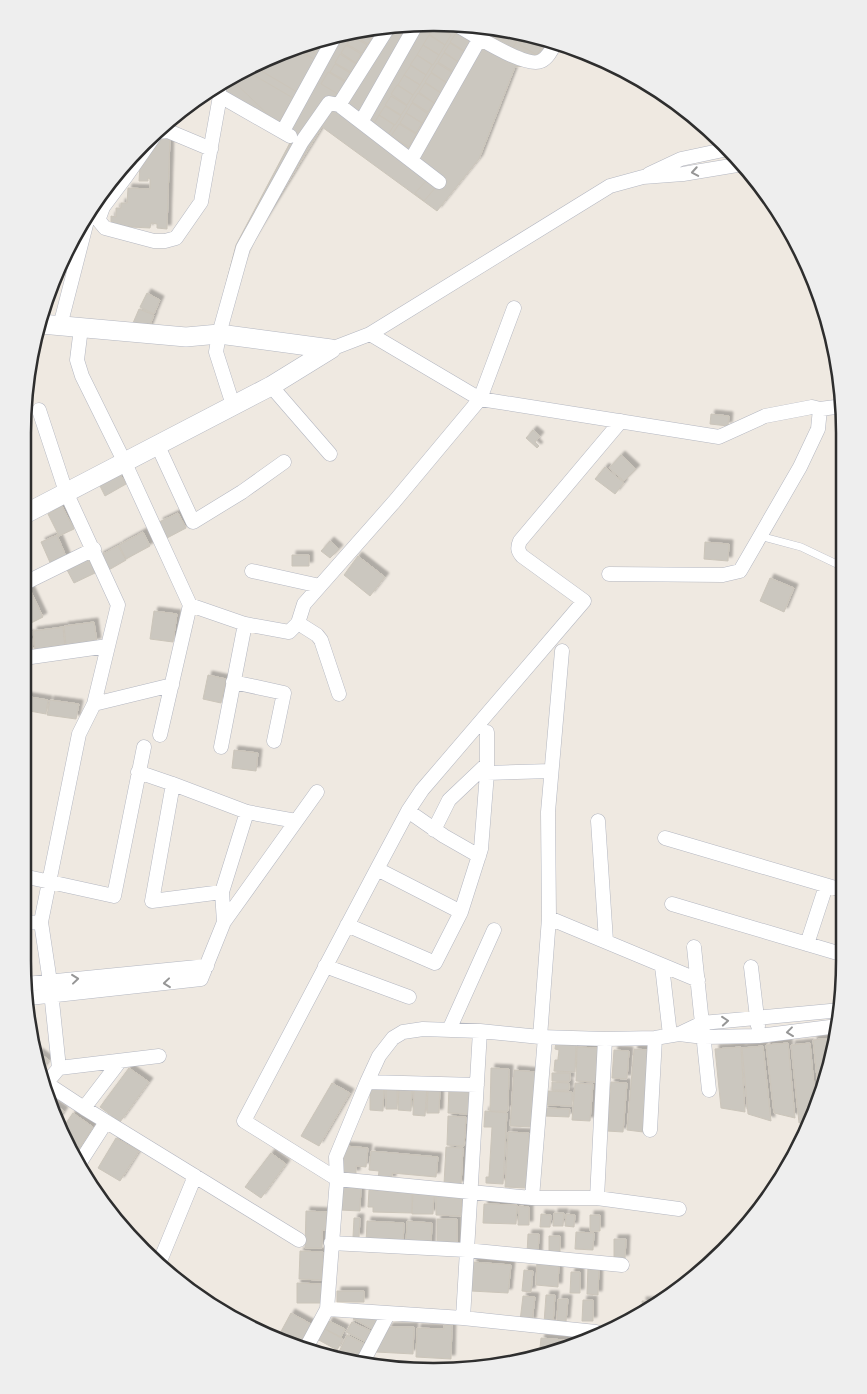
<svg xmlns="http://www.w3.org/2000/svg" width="867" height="1394" font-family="'Work Sans',sans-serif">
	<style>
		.building { fill: #cbc7bf; stroke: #cbc5ba; filter: url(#shadow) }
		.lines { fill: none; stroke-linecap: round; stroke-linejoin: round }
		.lane-casing { stroke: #b4b7c1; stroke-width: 8 }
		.street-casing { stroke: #b4b7c1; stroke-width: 15 }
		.secondary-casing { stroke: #b4b7c1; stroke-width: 20 }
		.lane { stroke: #fff; stroke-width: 7 }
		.street { stroke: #fff; stroke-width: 14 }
		.secondary { stroke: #fff; stroke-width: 19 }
		.oneway { stroke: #969696 }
		.rim { fill: none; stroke: #2e2e2e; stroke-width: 2.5 }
	</style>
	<defs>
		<filter id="shadow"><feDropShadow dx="4" dy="-4" stdDeviation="1" flood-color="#0004"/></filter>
	</defs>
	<rect width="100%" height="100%" fill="#efe9e1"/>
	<path class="building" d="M461,23l79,14 20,7 -12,19 -33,4 -36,92 -42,52 -115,-84 -74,120 -35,88 23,-90 57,-108 -9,-7 -55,-53 73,-33 78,-18z
		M436,25l15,10 -6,10 -16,-11z
		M364,30l9,5 -5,9 -15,-9 2,-3z
		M502,30l20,4 -5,7z
		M501,31l16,10 -6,10 -16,-10z
		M456,33l16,10 -6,9 -16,-10z
		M526,34l5,1 13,8 -7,12 -17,-10z
		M429,35l16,10 -6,10 -16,-10z
		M352,36l15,9 -5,8 -15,-9z
		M328,38l-10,17 -17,-10z
		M450,43l16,10 -6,10 -16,-11z
		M346,45l15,9 -5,9 -15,-10z
		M423,45l16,10 -6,10 -16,-10z
		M294,48l22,12 -19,32 -44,-26 24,-11 -4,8 3,1 5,-9 -2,-1z
		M444,53l16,10 -6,9 -16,-10z
		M340,54l16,10 -5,8 -16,-9z
		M417,55l15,10 -6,10 -16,-10z
		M437,63l16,10 -6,10 -16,-11z
		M335,64l15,9 -4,8 -16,-9z
		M411,65l15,10 -6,10 -16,-10z
		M245,70l48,28 -14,24 -58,-33 6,-11z
		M328,72l17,10 -7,12 -17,-10z
		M431,73l16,10 -6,10 -16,-11z
		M404,75l16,10 -7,10 -15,-10z
		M425,83l16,10 -7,10 -15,-11z
		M397,85l16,10 -6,10 -16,-11z
		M418,93l16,10 -6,9 -16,-10z
		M391,96l16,10 -6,9 -16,-10z
		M412,103l16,11 -6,9 -16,-10z
		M385,106l16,10 -6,9 -16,-10z
		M406,113l16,10 -6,10 -16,-10z
		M379,115l15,10 -6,10 -15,-10z
		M399,124l17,10 -7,13 -18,-11z
		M155,136l15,1 -3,92 -10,-1v-4l-6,-1 -1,5 -39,-2v-10l5,1v-9h5v-5h6l1,-15 22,1v-10l-2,-1v3h-9l1,-16 3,1v-6l6,-12 7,1z
		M428,179l8,8 -12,14 -9,-8z
		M147,293l13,7 -6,14 -14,-7z
		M139,309l15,6 -6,15 -15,-7z
		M711,414l18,2 -1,10 -18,-2z
		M533,430l7,6 -5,6 4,4 -2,2 -11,-10z
		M621,455l15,14 -12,12 -15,-13z
		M605,467l19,16 -9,11 -20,-15z
		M117,469l9,15 -21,12 -8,-16z
		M62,506l12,23 -15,7 -11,-22z
		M178,513l8,15 -19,10 -8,-16z
		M143,532l7,14 -24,13 -7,-14z
		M57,535l11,26 -16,6 -11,-25z
		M330,541l9,8 -9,9 -9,-7z
		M705,542l24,2 -1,17 -24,-2z
		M118,546l8,14 -19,11 -8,-15z
		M292,555h17v11h-17z
		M358,556l27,21 -15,19 -26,-21z
		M88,557l7,16 -21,10 -8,-15z
		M770,578l24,10 -10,24 -24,-11z
		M28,585l15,32 -18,9v-39z
		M154,611l23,3 -4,28 -23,-3z
		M94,622l3,20 -31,4 -2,-20z
		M63,627l2,20 -30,4 -2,-20z
		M31,634l2,17 -9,1v-17z
		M208,675l18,4 -5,24 -18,-4z
		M24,696l24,4 -2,14 -22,-4z
		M50,700l29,4 -3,15 -29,-4z
		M234,750l24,3 -2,18 -24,-3z
		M831,1038l1,8 -13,51 -6,-57z
		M556,1042l20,1 -1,29 -21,-1 1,-11h3l1,-10 -4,-1z
		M788,1043l7,75 -21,-5 -8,-68z
		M810,1043l6,64 -5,15 -12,1 -8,-78z
		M763,1046l8,75 -23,-7 -6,-66z
		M577,1047l21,1 -2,34 -20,-1z
		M741,1047l4,65 -24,-4 -6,-59z
		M634,1049l16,1 -7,82 -16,-2z
		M614,1050l15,1 -2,28 -15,-1z
		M38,1052l11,8 -8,11z
		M129,1068l20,14 -29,40 -20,-15z
		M491,1068l18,1 -1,42h-18z
		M514,1070l22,2 -4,55 -22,-1z
		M552,1073h18v8h-18z
		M552,1082l17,1v7h-17z
		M611,1082l16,1 -4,49 -16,-1z
		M332,1083l18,10 -31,53 -18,-10z
		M575,1083l18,1 -3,37 -18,-1z
		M414,1085l13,1 -2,30 -12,-1z
		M370,1087l14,1 -1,23 -13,-1z
		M399,1087l13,1 -1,23 -13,-1z
		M428,1087h12l-1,26h-12z
		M449,1087l21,1 -1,26 -21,-1z
		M386,1088h11v21h-11z
		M548,1091l24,1v14l-25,-1z
		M49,1101l15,10 -6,9z
		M544,1108l26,1 -1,8 -25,-1z
		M485,1111l22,2 -4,71 -17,-1v-6h3l3,-50h-8z
		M73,1113l20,14 -18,28 -13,-26z
		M448,1116l18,1 -2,29 -17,-1z
		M508,1132l21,1 -2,55 -22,-1z
		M116,1138l23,13 -19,30 -22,-13z
		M345,1146l23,2 -2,19 -10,-1v8l-14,-1z
		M446,1147l17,1 -2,37 -17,-1z
		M371,1151l67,6 -2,20 -44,-4v7l-14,-1 1,-8 -10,-1z
		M271,1153l15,11 -25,34 -16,-11z
		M341,1184l20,1 -1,26 -20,-1z
		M369,1190l43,2v21l-39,-1v-5h-5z
		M413,1191l21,1 -1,22h-21z
		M436,1194l26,1 -1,21 -25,-1z
		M484,1204l33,1 -1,19 -33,-1z
		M519,1206l10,1v18h-11z
		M306,1211l21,1 -1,18h-4v18h-17z
		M554,1213h10l-1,13h-10z
		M541,1214l10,1 -1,12h-10z
		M566,1214l9,1 -1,12 -9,-1z
		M590,1215h10v16h-10z
		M354,1218h6l-1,20 -6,-1z
		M437,1219h20v29l-20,-1z
		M367,1221l37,2 -1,22 -37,-2z
		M407,1221l25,2 -1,24 -25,-2z
		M576,1232l18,1 -1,17 -18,-1z
		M528,1234h11l-1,21 -11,-1z
		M549,1236h11v16h-11z
		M614,1239h12l-1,20h-11z
		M300,1251l23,1 -1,28 -23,-1z
		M537,1260l22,2 -1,25 -22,-2z
		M473,1262l38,3 -3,28 -37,-2z
		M588,1266h11l-1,29 -11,-1z
		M524,1270l9,1 -2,21 -9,-1z
		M571,1272h9v21h-10z
		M297,1283l26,1 -1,19h-25z
		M337,1291h27v11h-27z
		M546,1295h9l-2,29 -9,-1z
		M523,1296l12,1 -3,25 -12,-1z
		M558,1299h10l-2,23 -9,-1z
		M583,1300h10v21h-11z
		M642,1301h21l-20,10z
		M291,1313l20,11 -13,24 -20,-11z
		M358,1315l22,3 -6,12 -21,-11z
		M329,1321l16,8 -4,8 -16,-8z
		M352,1322l21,10 -5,11 -22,-11z
		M444,1325h8l-1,34 -35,-2 1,-29 27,1z
		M389,1327h25l-1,27 -37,-2z
		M323,1328l20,11 -6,11 -20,-11z
		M347,1335l20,10 -7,14 -23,-3z
		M541,1338l35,3 -37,17z"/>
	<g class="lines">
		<defs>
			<path id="lane" d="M760,536l41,11 42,20"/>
			<path id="street" d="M455,24c16,9 71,45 86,37 7,-3 11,-12 15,-19
				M218,85l2,11 70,40
				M339,105l100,77
				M175,115l1,1
				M361,122l55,-97
				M283,131l52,-95
				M211,149l-43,-18 -11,1 -30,43 -24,32 -4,11 1,4 5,6 49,13h11l11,-3 25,-36 19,-106
				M411,160l69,-122
				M649,174l32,-15 47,-10
				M60,326l28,-109
				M81,328l-4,32 5,16 42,85 66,144 55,19 44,8 9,-9 6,-19 90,-102 86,-103 34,-91
				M370,334l110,65 239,38 46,-21 47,-9 8,2 23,-3
				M331,349l39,-15 240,-148 33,-9 40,-3 60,-10
				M271,386l59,68
				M233,405l-17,-53 3,-18 24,-86 58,-105 28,-40 10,2 50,-79
				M39,410l27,82 52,113 -24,99 -15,30 -38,188 9,60 9,86 -16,19
				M157,444l36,78 49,-30 42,-30
				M252,571l68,15
				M609,574l114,1 17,-4 60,-104 18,-38 2,-20
				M25,583l69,-34
				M298,623l19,12 4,5 18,54
				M24,658l84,-12
				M233,682l51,11 -10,48
				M94,704l78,-19
				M160,735l30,-130
				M221,747l24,-123
				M138,772l35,12
				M487,773l64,-2
				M408,811l36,25 35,20
				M598,821l8,120
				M434,830l15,-30 38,-36
				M665,838l177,52
				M23,876l91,20 30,-149
				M222,892l-70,9 21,-117 74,28 49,9
				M672,904l169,50
				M461,912l20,-63 6,-76v-41
				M549,918l149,62
				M224,922l-2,-30 25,-80
				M23,923l18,-1
				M347,925l88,38 26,-51 -84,-43
				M807,944l19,-58
				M694,947l15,143
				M325,966l84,31
				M662,966l8,69
				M751,967l7,59
				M26,984l181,-18
				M29,998l172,-19 23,-57 93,-130
				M449,1030l45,-100
				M679,1034l23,-11 139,-13
				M540,1037l9,-119 -1,-106 14,-161
				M605,1039l-8,159h-65l-195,-19 -93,-58 133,-252 31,-58 14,-21 162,-189 -62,-45c-4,-5 -5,-8 -2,-15l101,-120
				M59,1068l100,-12
				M367,1082l12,-26 14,-18 10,-6 20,-3 57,2 60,6 65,2 50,-1 24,-4 25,3 55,-1 79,-10
				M46,1083l38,25 215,132
				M84,1108l36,-47
				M650,1130l5,-92
				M79,1164l27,-42
				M532,1198l13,-161
				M597,1198l82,11
				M331,1243l135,7 156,15
				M160,1261l35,-85
				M327,1309l136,9 133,14
				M463,1318l17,-287
				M305,1350l22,-41 10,-130 -1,-22 31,-75 110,3
				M364,1360l24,-46"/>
			<path id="secondary" d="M41,324l145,13 33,-3 112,15
				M25,514l246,-128 60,-37"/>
		</defs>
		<use href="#lane" class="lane-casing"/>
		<use href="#street" class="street-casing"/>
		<use href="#secondary" class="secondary-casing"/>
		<use href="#lane" class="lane"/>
		<use href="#street" class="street"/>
		<use href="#secondary" class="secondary"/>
	</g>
	<defs><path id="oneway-chevron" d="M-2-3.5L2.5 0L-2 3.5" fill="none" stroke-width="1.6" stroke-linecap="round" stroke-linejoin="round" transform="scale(1.25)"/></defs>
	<g class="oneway">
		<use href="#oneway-chevron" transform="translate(695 172) rotate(170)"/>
		<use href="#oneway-chevron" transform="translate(75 979) rotate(-6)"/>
		<use href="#oneway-chevron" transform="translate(167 983) rotate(174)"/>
		<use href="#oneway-chevron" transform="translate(725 1021) rotate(-5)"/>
		<use href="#oneway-chevron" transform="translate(790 1032) rotate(173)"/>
	</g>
	<path d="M0 0H867V1394H0ZM433 31H434A402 402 0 0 1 836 433V961A402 402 0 0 1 434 1363H433A402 402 0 0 1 31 961V433A402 402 0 0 1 433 31Z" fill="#eee" fill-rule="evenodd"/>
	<path class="rim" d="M433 31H434A402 402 0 0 1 836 433V961A402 402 0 0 1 434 1363H433A402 402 0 0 1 31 961V433A402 402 0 0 1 433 31Z"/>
</svg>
